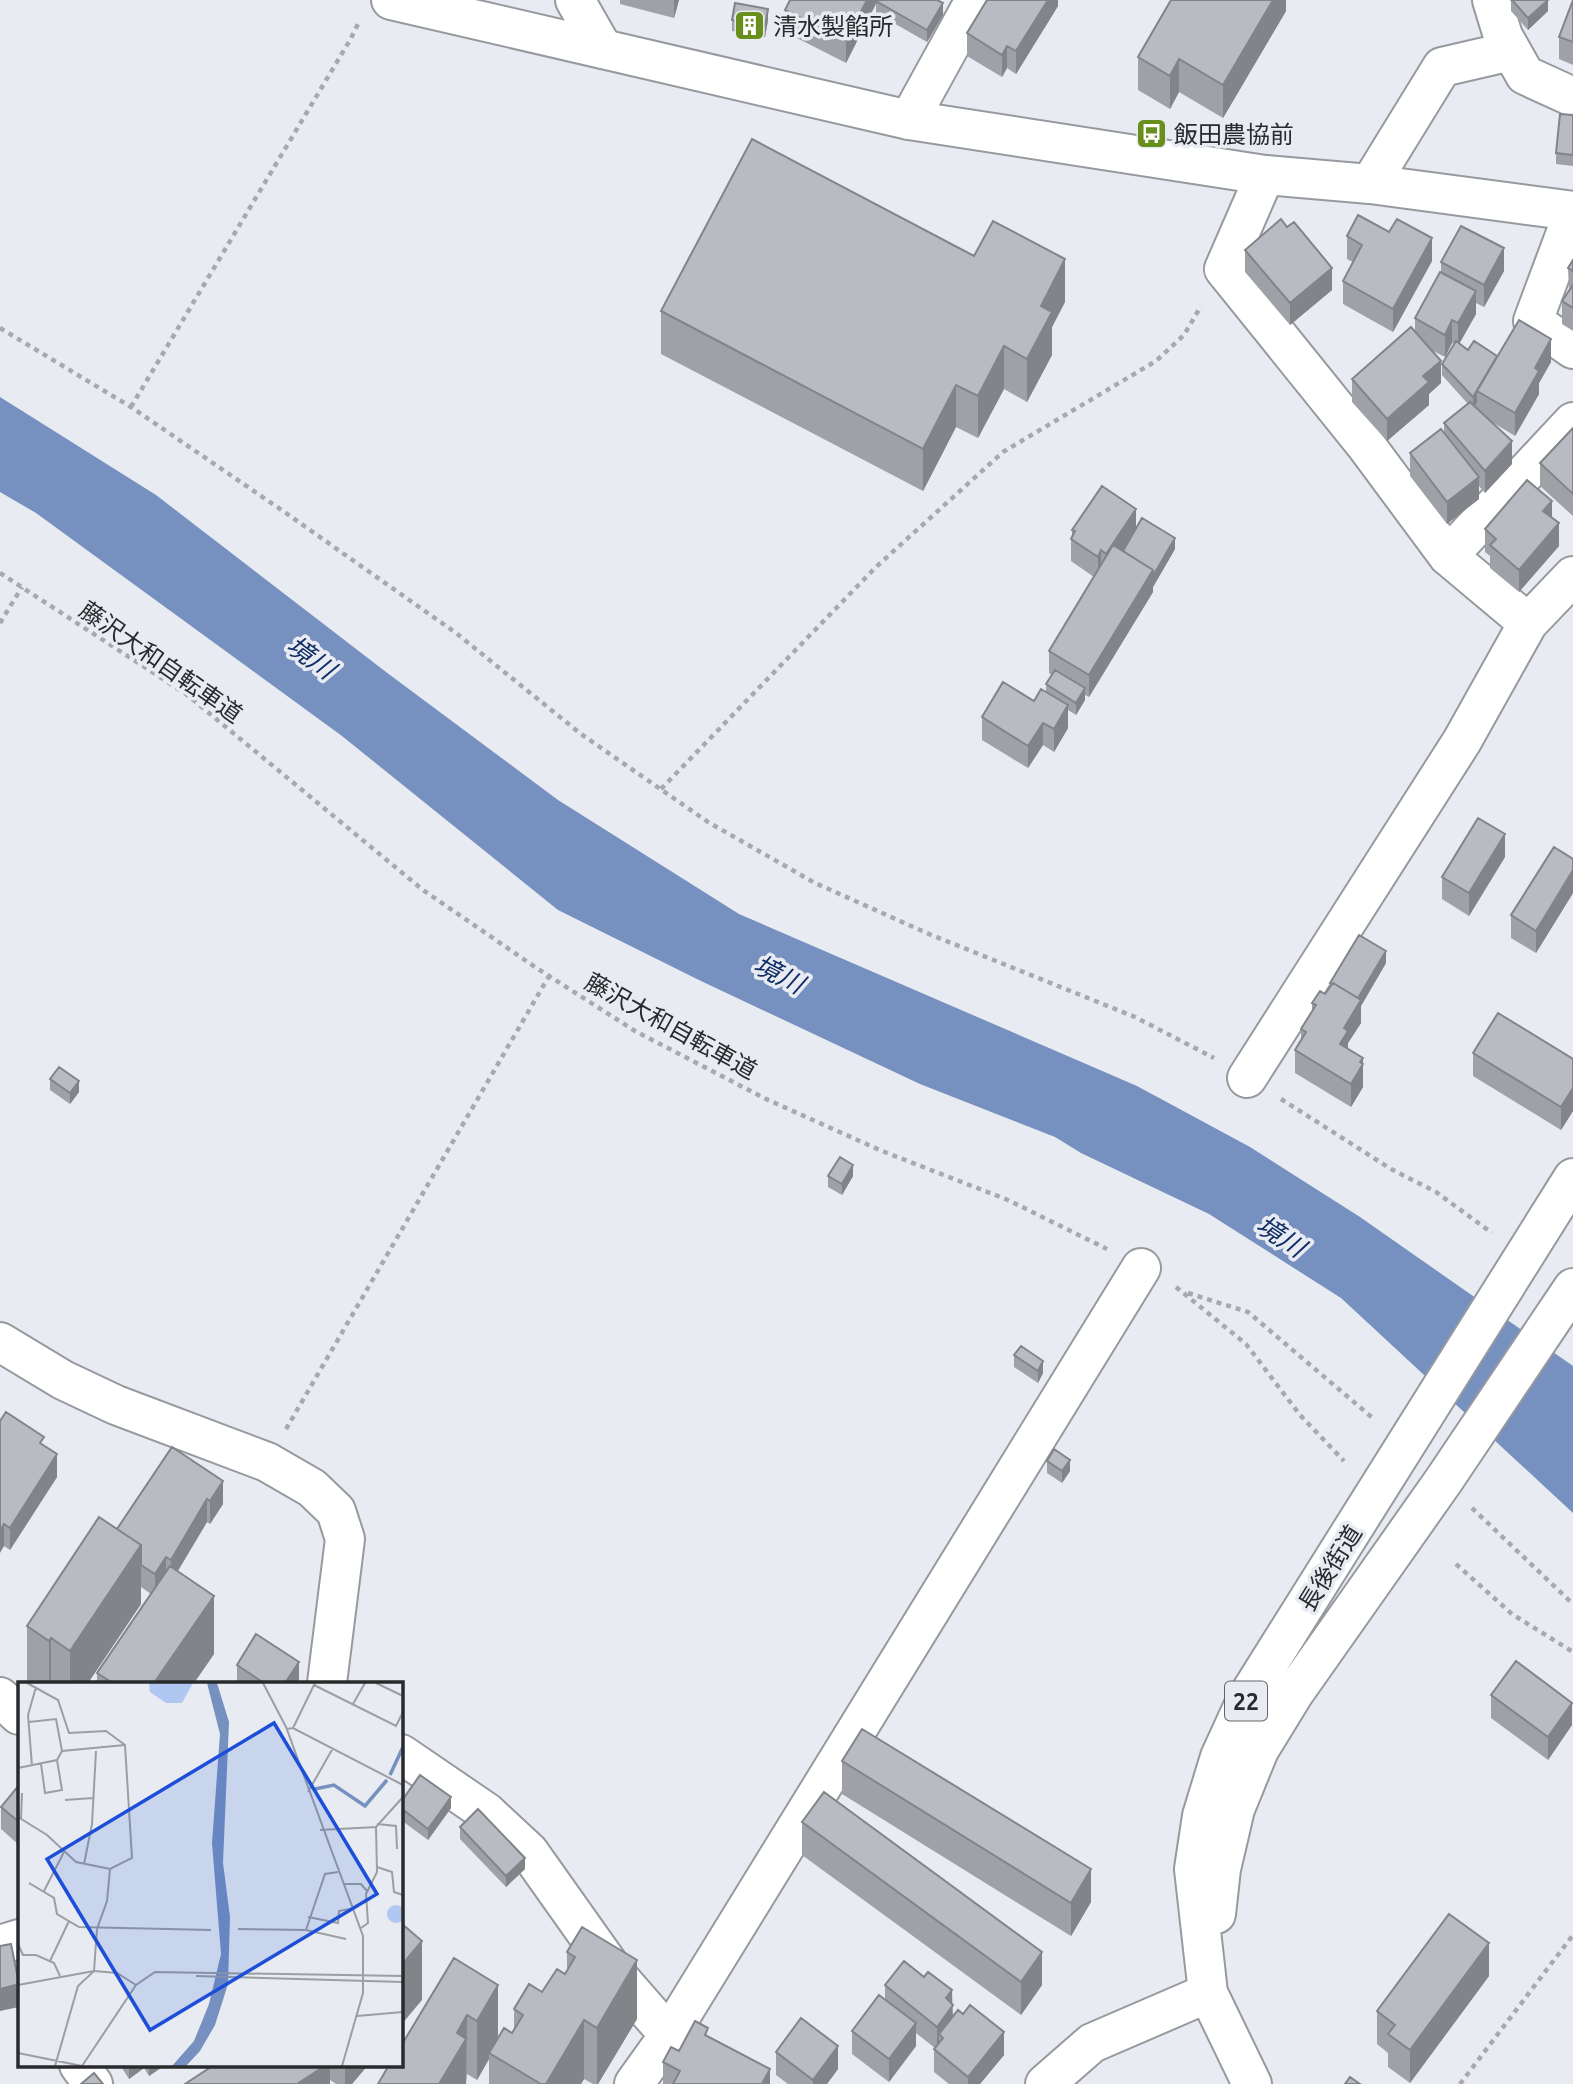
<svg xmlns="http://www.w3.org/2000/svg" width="1573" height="2084" font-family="Ubuntu,'Noto Sans JP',sans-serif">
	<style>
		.water { fill: #7690bf }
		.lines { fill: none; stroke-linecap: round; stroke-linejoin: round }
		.minor-casing { stroke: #969a9f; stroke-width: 42 }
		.tertiary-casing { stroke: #969a9f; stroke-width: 42 }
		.primary-casing { stroke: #969a9f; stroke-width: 42 }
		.path { stroke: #a7a9ae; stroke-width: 4.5; stroke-dasharray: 5 5; stroke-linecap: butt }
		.minor { stroke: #fff; stroke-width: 38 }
		.tertiary { stroke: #fff; stroke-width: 38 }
		.primary { stroke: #fff; stroke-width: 38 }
		.wall { fill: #9ea2a7 }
		.shaded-wall { fill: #818488 }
		.building { fill: #b8bcc2; stroke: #818488; stroke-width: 2 }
		.labels { text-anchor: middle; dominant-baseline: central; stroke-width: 7; stroke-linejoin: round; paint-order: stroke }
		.shield { fill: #e8ebf1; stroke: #626467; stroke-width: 2 }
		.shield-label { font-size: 23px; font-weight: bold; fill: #282a2c }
		.poi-label { font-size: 24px; fill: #282a2c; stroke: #e8ebf1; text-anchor: start }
		.street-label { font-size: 24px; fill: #282a2c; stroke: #e8ebf1 }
		.water-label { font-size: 26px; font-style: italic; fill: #102e67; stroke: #e8ebf1 }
		.inset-river { fill: none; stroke: #7690bf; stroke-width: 3.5 }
		.inset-road { fill: none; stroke: #9b9ea2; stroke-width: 2 }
		.view { fill: #1d4ed8; fill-opacity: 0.15; stroke: #1d4ed8; stroke-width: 3.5 }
		.inset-edge { fill: none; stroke: #282a2c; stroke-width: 3.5 }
	</style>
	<rect width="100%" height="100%" fill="#e8ebf1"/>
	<path class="water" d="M0,397l156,98 230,177 172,128 181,114 398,172 113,61 110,70 213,149v147l-232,-215 -132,-84 -128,-61 -26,-16 -135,-53 -219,-103 -143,-71 -216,-174 -306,-223 -36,-21z"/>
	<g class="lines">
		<defs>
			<path id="minor" d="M575,0l28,49
				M1492,0l11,36 22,39 48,22
				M909,120l66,-120
				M1265,175l-41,94 141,175 83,112 80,67
				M1370,184l72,-117 69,-16
				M1573,214l-40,107 40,28
				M1448,556l125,-134
				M1247,1078l215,-337 66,-118 45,-47
				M0,1342l63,38 53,25 151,57 45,26 24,23 9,28 -18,144
				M0,1697l19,18
				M401,1754l85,58 43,40 85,120 55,63 71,49
				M0,1945l19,-6
				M79,2065l14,19
				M634,2084l35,-49 472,-767"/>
			<path id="tertiary" d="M391,0l518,120 356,55 105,9 203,27
				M1045,2084l47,-41 116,-50"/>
			<path id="primary" d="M1216,1914l5,-45 14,-60 24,-59 35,-57 150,-213 129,-192
				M1252,2084l-44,-91 -14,-124 8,-53 18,-59 28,-61 325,-518"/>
		</defs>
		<use href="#minor" class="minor-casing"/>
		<use href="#tertiary" class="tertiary-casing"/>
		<use href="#primary" class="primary-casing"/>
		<path class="path" d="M0,328l131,79 152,104 173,122 125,101 127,88 107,61 114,51 206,83 79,41
			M131,407l219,-367 9,-18
			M0,573l186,121 237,196 112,77 100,64 131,68 116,52 126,49 99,49
			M0,623l22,-36
			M661,789l215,-222 127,-115 153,-91 28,-26 17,-29
			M1281,1099l110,70 45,23 56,41
			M1176,1287l70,57 54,71 44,46
			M1188,1293l60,19 127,108
			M286,1429l263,-453
			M1472,1508l101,96
			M1456,1564l56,50 61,38
			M1460,2084l113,-149"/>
		<use href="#minor" class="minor"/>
		<use href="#tertiary" class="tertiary"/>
		<use href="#primary" class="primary"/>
	</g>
	<path class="wall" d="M620,0h59l-5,18 -54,-14z
		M790,0h147l6,15 -16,27 -51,-29v-10l-30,60 -61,-31v-22z
		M1058,0v6l-42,68 -9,-6 -5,9 -35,-21v-23z
		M1286,0v11l-63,107 -44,-26 -9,17 -32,-19v-33z
		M1510,0h38v11l-20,19 -17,-19v-9z
		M1573,0v65l-14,-6v-22z
		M732,20h36l-3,17 -33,-6z
		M1573,115v51l-17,-2v-11z
		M1389,232l43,29 -39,71 -50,-28v-23l10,-19 -6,-3v-23z
		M1245,250l87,40 -42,35 -45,-53z
		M974,256l91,46 -13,25v28l-25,47 -23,-13 -26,49 -22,-11 -33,64 -262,-137v-43z
		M1573,260v71l-11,-7v-23l7,-10 -1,-23z
		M1441,262l63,9 -20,36 -8,-4v11l-17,30 9,6 29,6 54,6 -12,21v11l-24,42 -23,-14 20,42 -27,29 -6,-7v13l-32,25 -37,-48v-23l34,-20v-10l24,-19 -26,-29v-11l12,-20 -2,-1 -7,14 -14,-7 10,33 -12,11v11l-42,36 -35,-39v-23l63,-47v-14l26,-45z
		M1573,428v88l-33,-30v-23z
		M1552,518l7,28 -40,46 -29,-24v-12l-5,-4v-23z
		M1072,530h64l39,19 -22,38v5l-64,105 -4,-2v5l-9,15 -8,-5v18l-14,24 -11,-7 -15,23 -46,-28v-23l52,-16 12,-10v-7l6,-9 -3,-2v-22l45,-74 -23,-16v-22l1,-3z
		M1505,857l-36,59 -27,-17v-22z
		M1573,859v34l-37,60 -25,-15v-23z
		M1386,963l-25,43v17l-13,20v6l15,9v29l-12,20 -56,-34v-23l6,-10v-11l11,-18v-8l13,-9 5,-7v-4z
		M1473,1053l100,6v52l-12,19 -88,-54z
		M50,1079l29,13 -9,12 -20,-14z
		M828,1176h25l-11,19 -14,-8z
		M1014,1355l29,18 -5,10 -24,-16z
		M0,1421l44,25 13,31 -47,73 -6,-4z
		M172,1447l51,57 -13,20 -3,-2 -29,49 36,83 -20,29h-97v-10l54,-79 -10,-7v17l-53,79h-61v-57l90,-97z
		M1047,1461l23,10 -8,12 -15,-10z
		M237,1665l62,18h-62z
		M1491,1695l81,30 -24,35 -57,-42z
		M842,1761l249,141 -20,34 -229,-142z
		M19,1785v60l-18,-16v-22z
		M401,1802l50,6 -23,32 -27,-20z
		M802,1822l240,163 -21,30 -219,-160z
		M460,1827l65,42 -19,18 -46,-48z
		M582,1927l55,92 -39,65h-5l-9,-5 -3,5h-92v-25l-12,21 -10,-6 -1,10 -12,-126 44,79 14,-4 2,-4v-20l28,-17 23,-18 2,-4v-18z
		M1489,1976l-79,107 -22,-16v-14l-11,-9v-33z
		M885,1985l67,19 1,12 10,-2 41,41 -24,29h-31l-15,-12v-23l1,-1 -19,-15v13l-27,36 -37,-28v-23l33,-32z
		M708,2037l62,47h-107v-22l16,-11z
		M776,2052l62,17 -11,15h-39l-12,-9z
		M120,2065h45l-16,11 -5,-8 -15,11z
		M214,2065h154l-16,19h-16l-6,-4v4z"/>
	<path class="shaded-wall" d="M674,0h5l-5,18z
		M867,0h11l-32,63v-23z
		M1048,0h10v6l-42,68v-23z
		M1273,0h13v11l-63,107v-33z
		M1548,0v11l-20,19v-12z
		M943,3v12l-16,27v-12z
		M768,9v11l-3,17v-11z
		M1007,46v22l-5,9v-22z
		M1179,59v33l-9,17v-33z
		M1432,238v23l-39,71v-23z
		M1504,248v23l-20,36v-22z
		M1065,259v43l-13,25v28l-25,47v-43l14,-53z
		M1332,268v22l-42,35v-22z
		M1476,291v23l-18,32v-23z
		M1452,320v23l-7,14v-22z
		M1551,339v23l-12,21v11l-24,42v-23l20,-45z
		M1004,346v43l-26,49v-42z
		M1441,361v22l-12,11v11l-42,36v-22l36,-43z
		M956,385v42l-33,64v-42z
		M1477,391v11l-4,7v-12z
		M1512,441v23l-27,29v-22z
		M1479,477v22l-32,25v-22z
		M1552,501v23l-9,-13z
		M1136,509v23l-30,44v-22z
		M1559,523v23l-40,46v-22z
		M1175,538v11l-22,38v5l-64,105v-22l64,-105z
		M1101,550v23l-3,6v-22z
		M1085,688v12l-9,15v-12z
		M1068,705v23l-14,24v-23z
		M1043,723v22l-15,23v-22z
		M1505,834v23l-36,59v-23z
		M1573,870v23l-37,60v-22z
		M1386,951v12l-25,43v17l-13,20v11l-8,-10 4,-16 14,-29z
		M1363,1058v29l-12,20v-23z
		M79,1081v11l-9,12v-11z
		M1573,1088v23l-12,19v-23z
		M853,1165v11l-11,19v-11z
		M1043,1361v12l-5,10v-12z
		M57,1454v23l-47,73v-22z
		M1070,1460v11l-8,12v-12z
		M223,1481v23l-13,20v-23z
		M207,1499v23l-36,60v-22z
		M4,1524v22l-4,7v-22z
		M141,1545v59l-53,79h-18v-32z
		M166,1557v22l-11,17v-22z
		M214,1596v58l-20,29h-40z
		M51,1638v45h-2v-42z
		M299,1662v21h-14z
		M1572,1703v22l-24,35v-23z
		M451,1797v11l-23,32v-11z
		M525,1858v11l-19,18v-11z
		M1091,1869v33l-20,34v-33z
		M422,1941v59l-21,25v-59z
		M1489,1943v33l-79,107v-33z
		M1042,1952v33l-21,30v-33z
		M637,1960v59l-39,65h-1v-56z
		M19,1984v23l-19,4v-22z
		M498,1985v59l-9,9v6l-12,21v-59z
		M952,1990l1,37 -10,11 -4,-4v13l-2,2v-22l9,-29z
		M467,2015l-1,69h-27l18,-51z
		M584,2020v59l-3,5h-35z
		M916,2023v23l-27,36v-23z
		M1004,2032v23l-24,29h-12v-7z
		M838,2046v23l-11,15h-14v-4z
		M129,2065h15v3l-15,11z
		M149,2065h16l-16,11z
		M326,2065h4v19h-33z
		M345,2065h23l-16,19h-7z
		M770,2069v15h-8z"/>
	<path class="building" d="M790,0h77l-21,40 -61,-30z
		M877,0h60l6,3 -16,27 -51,-29z
		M987,0h61l-32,51 -9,-5 -5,9 -35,-22z
		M1171,0h102l-50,85 -44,-26 -9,17 -32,-19z
		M1512,0h36l-20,18z
		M1573,0v42l-14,-5z
		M735,3l33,6 -3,17 -33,-6z
		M1560,114l13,1v40l-17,-2z
		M752,139l222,117 19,-35 72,38 -24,47 11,6 -25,47 -23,-13 -26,50 -22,-11 -33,64 -262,-138z
		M1358,215l31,17 8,-13 35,19 -39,71 -50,-28 19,-36 -15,-9z
		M1281,219l6,8 7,-5 38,46 -42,35 -45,-53z
		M1461,226l43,22 -20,37 -43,-23z
		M1573,260v11l-5,-3z
		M1440,272l36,19 -18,32 -6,-3 -7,15 -30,-17z
		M1573,285v23l-11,-7z
		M1519,320l32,19 -16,29 4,3 -24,42 -38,-22z
		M1411,327l30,34 -18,15 6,6 -42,37 -35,-40z
		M1456,341l12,9 6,-9 23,15 -24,41 -31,-33z
		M1470,402l42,39 -27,30 -41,-48z
		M1573,428v66l-33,-31z
		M1441,429l38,48 -32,25 -37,-49z
		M1527,480l25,21 -9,10 16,12 -40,47 -29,-25 6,-6 -11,-10z
		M1102,486l34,23 -30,45 -5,-4 -3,7 -27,-18 4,-8 -3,-1z
		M1142,518l33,20 -22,38v-6l-30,-19z
		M1113,545l40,25 -64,105 -40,-24z
		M1055,670l30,18 -9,15 -30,-19z
		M1003,682l31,19 7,-12 27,16 -14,24 -11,-6 -15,23 -46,-29z
		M1478,818l27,16 -36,59 -27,-16z
		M1554,847l19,12v11l-37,61 -25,-16z
		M1359,935l27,16 -28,47 -25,-15 -1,1 -2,-1z
		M1333,983l28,17 -17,28 4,3 -8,13 23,14 -3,4 3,2 -12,20 -56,-34 11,-18 -5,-3 15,-24 -4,-2 8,-12 5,3z
		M1498,1013l75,46v29l-12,19 -88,-54z
		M59,1067l20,14 -9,12 -20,-14z
		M840,1157l13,8 -11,19 -14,-8z
		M1021,1346l22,15 -5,10 -24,-16z
		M6,1412l38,25 -4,6 17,11 -47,74 -6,-4 -4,7v-110z
		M172,1447l51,34 -13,20 -3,-2 -36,61 -5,-3 -11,17 -14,-9v-20l-24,-16z
		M1054,1449l16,11 -8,11 -15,-10z
		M99,1517l42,28 -71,106 -19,-13 -2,3 -22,-15z
		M170,1566l44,30 -60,87h-41l-16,-10z
		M256,1634l43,28 -14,21h-21l-27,-18z
		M1516,1661l56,42 -24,34 -57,-42z
		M862,1729l229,140 -20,34 -229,-142z
		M420,1775l31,22 -23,32 -27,-21v-6z
		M19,1785v37l-18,-15z
		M824,1792l218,160 -21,30 -219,-160z
		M478,1809l47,49 -19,18 -46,-49z
		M1449,1914l40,29 -79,107 -22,-16 7,-9 -18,-14z
		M401,1923l21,18 -21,25z
		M582,1927l55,33 -40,68 -13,-8 -38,64h-5l-52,-31 15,-25 8,5 11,-18 -9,-6 15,-25 13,8 15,-23 8,5 10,-17 -8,-5z
		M11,1944l8,40 -19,5v-43z
		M454,1958l44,27 -21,36 -10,-6 -10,18 9,6 -27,45h-61l11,-19h12v-19z
		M904,1961l20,16 4,-5 24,18 -6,8 7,7 -16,22 -52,-42z
		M879,1995l37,28 -27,36 -37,-28z
		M970,2005l34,27 -36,45 -34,-28 9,-11 -4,-4 19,-24 5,4z
		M801,2018l37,28 -25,34 -37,-28z
		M695,2021l13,7 -3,7 65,34 -8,15h-89l7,-13 -17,-9 8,-15 8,4z
		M214,2065h112l-29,19h-112z
		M94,2073l9,11h-22z
		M1350,2077l10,7h-15z"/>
	<defs>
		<symbol id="building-square" viewBox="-11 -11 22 22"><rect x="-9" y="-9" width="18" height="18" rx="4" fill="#688f1c" stroke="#e8ebf1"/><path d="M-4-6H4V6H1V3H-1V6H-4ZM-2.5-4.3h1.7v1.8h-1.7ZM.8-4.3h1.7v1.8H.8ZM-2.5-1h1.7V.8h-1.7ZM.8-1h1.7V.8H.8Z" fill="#fff"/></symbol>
		<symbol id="bus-square" viewBox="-11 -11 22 22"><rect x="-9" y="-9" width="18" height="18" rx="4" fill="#688f1c" stroke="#e8ebf1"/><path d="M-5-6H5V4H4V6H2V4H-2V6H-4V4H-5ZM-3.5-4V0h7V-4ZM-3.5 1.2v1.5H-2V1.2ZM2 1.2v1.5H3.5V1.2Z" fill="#fff"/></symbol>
	</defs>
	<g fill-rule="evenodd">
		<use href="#building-square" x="732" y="8" width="35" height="35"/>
		<use href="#bus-square" x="1134" y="116" width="35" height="35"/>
	</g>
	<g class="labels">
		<rect class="shield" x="1225" y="1681.5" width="42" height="39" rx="5"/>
		<g class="shield-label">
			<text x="1246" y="1701">22</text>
		</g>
		<g class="poi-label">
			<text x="773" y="26">清水製餡所</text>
			<text x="1174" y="134">飯田農協前</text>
		</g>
		<g class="street-label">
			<text transform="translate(161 662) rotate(35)">藤沢大和自転車道</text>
			<text transform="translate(671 1026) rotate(29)">藤沢大和自転車道</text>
			<text transform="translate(1330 1568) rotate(-58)">長後街道</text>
		</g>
		<g class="water-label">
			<text transform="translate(311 657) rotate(36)">境川</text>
			<text transform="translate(779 974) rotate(27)">境川</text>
			<text transform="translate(1281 1236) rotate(33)">境川</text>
		</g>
	</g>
	<g transform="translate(18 1682)">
		<rect width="385" height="385" fill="#e8ebf1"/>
		<path d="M131,1h44l-11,20h-16l-16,-11zM369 232a9 9 0 1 1 18 0a9 9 0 1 1-18 0Z" fill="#afc7f1"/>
		<path d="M189,1h10l12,39 -6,141 7,54 -2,67 -13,41 -15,26 -14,15h-14l22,-25 15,-37 12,-50 -9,-111 8,-109z" fill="#7690bf"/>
		<path class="inset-river" d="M372,93l13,-28M297,107l19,-4 31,21 22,-26"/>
		<path class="inset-road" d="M245,1l23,44 77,209v57l-21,73M358,1l27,13M296,3l82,41 7,-14M335,22l12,-21M11,40l27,-3 6,32M275,46l22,-45M269,47l6,-1 110,57M23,82l4,29 17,-3 -5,-30M14,84l-4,-51 8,-28M0,86l39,-8 5,-9 63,-6M290,110l25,-44M47,118l28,-2M0,135l29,18 29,27 34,7 22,-11 -7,-113 -19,-14 -37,2 -11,-33 -31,-17M3,137l1,-26M359,142l19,2 1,23M302,148l56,-3 27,-30M66,182l8,-40 4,-73M359,185l15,5 2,20 9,3M11,201l25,15 3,16 22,13 132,3M326,202h17l6,7M26,209l20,-39M290,235l30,6 1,-12 15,-3M343,246l7,-5 -2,-29 11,-22 -1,-45M220,247l68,1 40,9M288,248l19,-56 13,-2M0,262l5,11h13l18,8 6,13M32,279l19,-40M178,294l207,6M0,303l76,-14 23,2 19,12M339,334l46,-4M0,371l64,13M37,384l23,-80 16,-15 3,-42 10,-28 3,-32M64,384l54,-81 19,-13 248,4"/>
		<path class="view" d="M256,41l103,171 -227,136 -103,-171z"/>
		<rect width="385" height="385" class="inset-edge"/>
	</g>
</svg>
